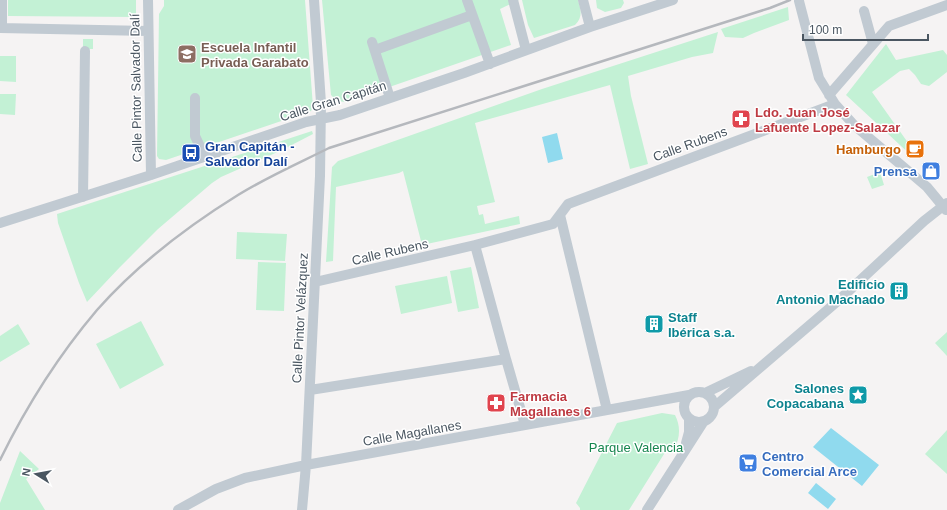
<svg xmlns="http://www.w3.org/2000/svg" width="947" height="510" font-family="Helvetica,sans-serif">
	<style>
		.green { fill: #c3f1d5 }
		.water { fill: #90daee }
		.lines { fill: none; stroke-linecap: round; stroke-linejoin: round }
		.street { stroke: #c1cad2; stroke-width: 10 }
		.rail { stroke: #b5b8bd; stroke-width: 2.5 }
		.labels { text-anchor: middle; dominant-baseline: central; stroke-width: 3; stroke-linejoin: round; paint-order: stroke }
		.education-label { font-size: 13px; font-weight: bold; fill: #785e54; stroke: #fff; text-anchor: start }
		.street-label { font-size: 13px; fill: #4a5661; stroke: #fff }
		.health-label { font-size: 13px; font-weight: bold; fill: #be3a42; stroke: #fff; text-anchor: start }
		.transit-label { font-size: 13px; font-weight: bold; fill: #164399; stroke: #fff; text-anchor: start }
		.food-label { font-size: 13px; font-weight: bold; fill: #c56008; stroke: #fff; text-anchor: end }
		.shop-label { font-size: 13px; font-weight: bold; fill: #366cbe; stroke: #fff; text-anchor: end }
		.culture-label { font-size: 13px; font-weight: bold; fill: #0d838f; stroke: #fff; text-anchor: end }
		.park-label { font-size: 13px; fill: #17864f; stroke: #fff }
	</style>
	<rect width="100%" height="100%" fill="#f5f3f3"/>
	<path class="green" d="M8,0h128v17l-128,-1z
		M164,0h141l8,107 -2,4 -145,49 -7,-1 -2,-3 2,-142 5,-8z
		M322,0h197l-19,9 11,36 -165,57 -9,-1 -6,-6z
		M522,0h56c3,10 5,17 -3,25l-41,13 -6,-13z
		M596,0h27l1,3 -3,5 -16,4 -8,-4z
		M788,7l1,13 -35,13 -11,5 -18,-1 -4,-8z
		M718,32l-5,21 -21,4 -64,19 3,20 17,68 -18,5 -20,-84 -135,38 20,79 -18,4 2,9 4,-1 2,10 34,-8 1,8 -98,21 -19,-74 -4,2 -63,14 -3,74 -7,1 6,-95 6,-6 204,-72z
		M83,39h10v10h-10z
		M886,44l10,16 47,-10 4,5v17l-18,14 -8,-2 -6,-9 -6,-6 -9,2 -28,21 44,62 -2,4 -68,-63z
		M0,56h16v26l-16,-1z
		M0,94h16l-1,21 -15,-1z
		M312,131l1,3 -31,16 -61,27 -9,6 -54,46 -38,38 -33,35 -8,-19 -21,-60 -1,-9z
		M880,172l4,13 -12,4 -5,-12z
		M237,232l50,2 -2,27 -49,-2z
		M258,262l28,1 -2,48 -28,-1z
		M471,267l8,41 -21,4 -8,-41z
		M447,276l5,27 -51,11 -6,-28z
		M141,321l23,44 -44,24 -24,-45z
		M18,324l12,20 -30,18v-26z
		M947,332v24l-12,-13z
		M662,413l13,2c6,12 5,23 -1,35l-5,-4 -40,64h-49v-2l-4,-5 41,-80z
		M947,430v44l-22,-20z
		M20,451l19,18 -13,10 19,31h-45v-7z"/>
	<path class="water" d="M557,133l6,26 -15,4 -6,-26z
		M831,428l48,37 -17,21 -49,-39z
		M816,483l20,16 -8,10 -20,-16z"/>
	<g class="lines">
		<path class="street" d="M148,0l3,175
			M467,0l23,64
			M513,0l13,50
			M583,0l7,27
			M799,1l20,77 16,26 19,21 73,62 19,23
			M864,11l9,33
			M0,28l148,3
			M2,28v-28
			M372,42l18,56
			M375,50l97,-35
			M829,95l60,-69 58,-21
			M195,98v38l10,21
			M83,197l2,-146
			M560,215l47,195
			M0,223l151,-48 155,-53 34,-7 124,-42 126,-46 83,-27
			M315,282l160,-37 78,-21 15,-20 267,-100
			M506,359l19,66
			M310,390l196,-31 -31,-114
			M684 407a15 15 0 1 1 30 0a15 15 0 1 1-30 0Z
			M705,393l46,-22
			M714,407l125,-107 85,-79 23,-18
			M686,443l3,-11v-14
			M178,510l38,-21 29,-11 61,-13 383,-70
			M302,510l4,-45 14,-289 1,-73 -7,-103
			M647,510l57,-89"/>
		<path class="rail" d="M0,460c26,-53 58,-104 97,-150 39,-44 91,-84 141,-115 29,-18 61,-32 91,-47l441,-140 20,-8"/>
	</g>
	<defs>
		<symbol id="school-square" viewBox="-11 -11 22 22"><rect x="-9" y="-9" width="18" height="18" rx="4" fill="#8d6e63" stroke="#fff"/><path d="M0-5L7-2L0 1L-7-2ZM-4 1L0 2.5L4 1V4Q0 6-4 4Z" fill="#fff"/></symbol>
		<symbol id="pharmacy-square" viewBox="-11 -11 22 22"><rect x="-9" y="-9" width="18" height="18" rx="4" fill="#e0444e" stroke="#fff"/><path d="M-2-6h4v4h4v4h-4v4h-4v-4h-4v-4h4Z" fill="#fff"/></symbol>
		<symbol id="cafe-square" viewBox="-11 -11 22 22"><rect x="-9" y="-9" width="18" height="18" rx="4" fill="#e8710a" stroke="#fff"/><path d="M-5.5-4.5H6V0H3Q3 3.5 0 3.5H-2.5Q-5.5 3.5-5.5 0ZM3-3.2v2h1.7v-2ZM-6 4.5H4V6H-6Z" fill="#fff"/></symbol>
		<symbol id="bus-square" viewBox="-11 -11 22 22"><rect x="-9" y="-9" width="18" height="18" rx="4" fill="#1a4fb4" stroke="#fff"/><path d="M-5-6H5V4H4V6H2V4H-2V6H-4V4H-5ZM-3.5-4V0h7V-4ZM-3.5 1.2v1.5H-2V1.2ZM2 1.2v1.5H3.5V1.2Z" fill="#fff"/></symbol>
		<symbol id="shop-square" viewBox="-11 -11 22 22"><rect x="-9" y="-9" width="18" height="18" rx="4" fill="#3f7fe0" stroke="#fff"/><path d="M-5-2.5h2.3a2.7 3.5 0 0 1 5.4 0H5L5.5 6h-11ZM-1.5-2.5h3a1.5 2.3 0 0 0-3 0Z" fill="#fff"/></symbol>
		<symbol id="building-square" viewBox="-11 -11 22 22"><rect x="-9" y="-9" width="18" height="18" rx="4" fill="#0f9aa8" stroke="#fff"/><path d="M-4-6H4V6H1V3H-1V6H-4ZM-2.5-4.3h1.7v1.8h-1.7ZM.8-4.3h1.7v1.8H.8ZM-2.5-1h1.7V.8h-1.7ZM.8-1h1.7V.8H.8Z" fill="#fff"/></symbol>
		<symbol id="sight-square" viewBox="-11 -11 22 22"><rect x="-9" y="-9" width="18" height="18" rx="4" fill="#0f9aa8" stroke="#fff"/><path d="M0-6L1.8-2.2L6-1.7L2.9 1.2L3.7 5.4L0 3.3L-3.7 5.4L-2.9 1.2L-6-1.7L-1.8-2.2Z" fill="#fff"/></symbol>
		<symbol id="supermarket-square" viewBox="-11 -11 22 22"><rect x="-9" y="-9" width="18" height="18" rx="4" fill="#3f7fe0" stroke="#fff"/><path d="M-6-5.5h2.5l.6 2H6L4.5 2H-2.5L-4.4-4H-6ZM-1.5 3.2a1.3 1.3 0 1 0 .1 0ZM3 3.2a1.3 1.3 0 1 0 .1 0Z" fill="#fff"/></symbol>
	</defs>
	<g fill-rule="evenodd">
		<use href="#school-square" x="176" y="43" width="22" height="22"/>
		<use href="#pharmacy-square" x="730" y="108" width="22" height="22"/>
		<use href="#cafe-square" x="904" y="138" width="22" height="22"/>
		<use href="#bus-square" x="180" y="142" width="22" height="22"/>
		<use href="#shop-square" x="920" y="160" width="22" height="22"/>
		<use href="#building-square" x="888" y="280" width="22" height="22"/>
		<use href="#building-square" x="643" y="313" width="22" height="22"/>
		<use href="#sight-square" x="847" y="384" width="22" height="22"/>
		<use href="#pharmacy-square" x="485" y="392" width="22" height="22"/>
		<use href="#supermarket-square" x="737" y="452" width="22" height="22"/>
	</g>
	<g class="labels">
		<g class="education-label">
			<text x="201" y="47">Escuela Infantil<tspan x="201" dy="15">Privada Garabato</tspan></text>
		</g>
		<g class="street-label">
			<text transform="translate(136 88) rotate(-91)">Calle Pintor Salvador Dalí</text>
			<text transform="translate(333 101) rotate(-17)">Calle Gran Capitán</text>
			<text transform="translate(690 144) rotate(-20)">Calle Rubens</text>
			<text transform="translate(390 252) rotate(-13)">Calle Rubens</text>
			<text transform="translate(300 318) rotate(-87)">Calle Pintor Velázquez</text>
			<text transform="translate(412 433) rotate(-10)">Calle Magallanes</text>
		</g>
		<g class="health-label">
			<text x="755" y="112">Ldo. Juan José<tspan x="755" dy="15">Lafuente Lopez-Salazar</tspan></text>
			<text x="510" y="396">Farmacia<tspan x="510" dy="15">Magallanes 6</tspan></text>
		</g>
		<g class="transit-label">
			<text x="205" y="146">Gran Capitán -<tspan x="205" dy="15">Salvador Dalí</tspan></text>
		</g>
		<g class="food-label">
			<text x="901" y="149">Hamburgo</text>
		</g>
		<g class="shop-label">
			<text x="917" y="171">Prensa</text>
			<text x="762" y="456" text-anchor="start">Centro<tspan x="762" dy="15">Comercial Arce</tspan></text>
		</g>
		<g class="culture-label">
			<text x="885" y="284">Edificio<tspan x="885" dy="15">Antonio Machado</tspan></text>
			<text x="668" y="317" text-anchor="start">Staff<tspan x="668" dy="15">Ibérica s.a.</tspan></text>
			<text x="844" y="388">Salones<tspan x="844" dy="15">Copacabana</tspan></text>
		</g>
		<g class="park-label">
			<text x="636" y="447">Parque Valencia</text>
		</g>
	</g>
	<g transform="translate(36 474) rotate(281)" stroke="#ffffff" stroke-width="3" paint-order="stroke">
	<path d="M0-3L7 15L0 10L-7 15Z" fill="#4a5661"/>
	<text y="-6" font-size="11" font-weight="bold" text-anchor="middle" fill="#4a5661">N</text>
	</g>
	<path d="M803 34v6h125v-6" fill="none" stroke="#4a5661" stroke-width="2"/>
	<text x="809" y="34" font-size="12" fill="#4a5661" stroke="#ffffff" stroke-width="3" paint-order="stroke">100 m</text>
</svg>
